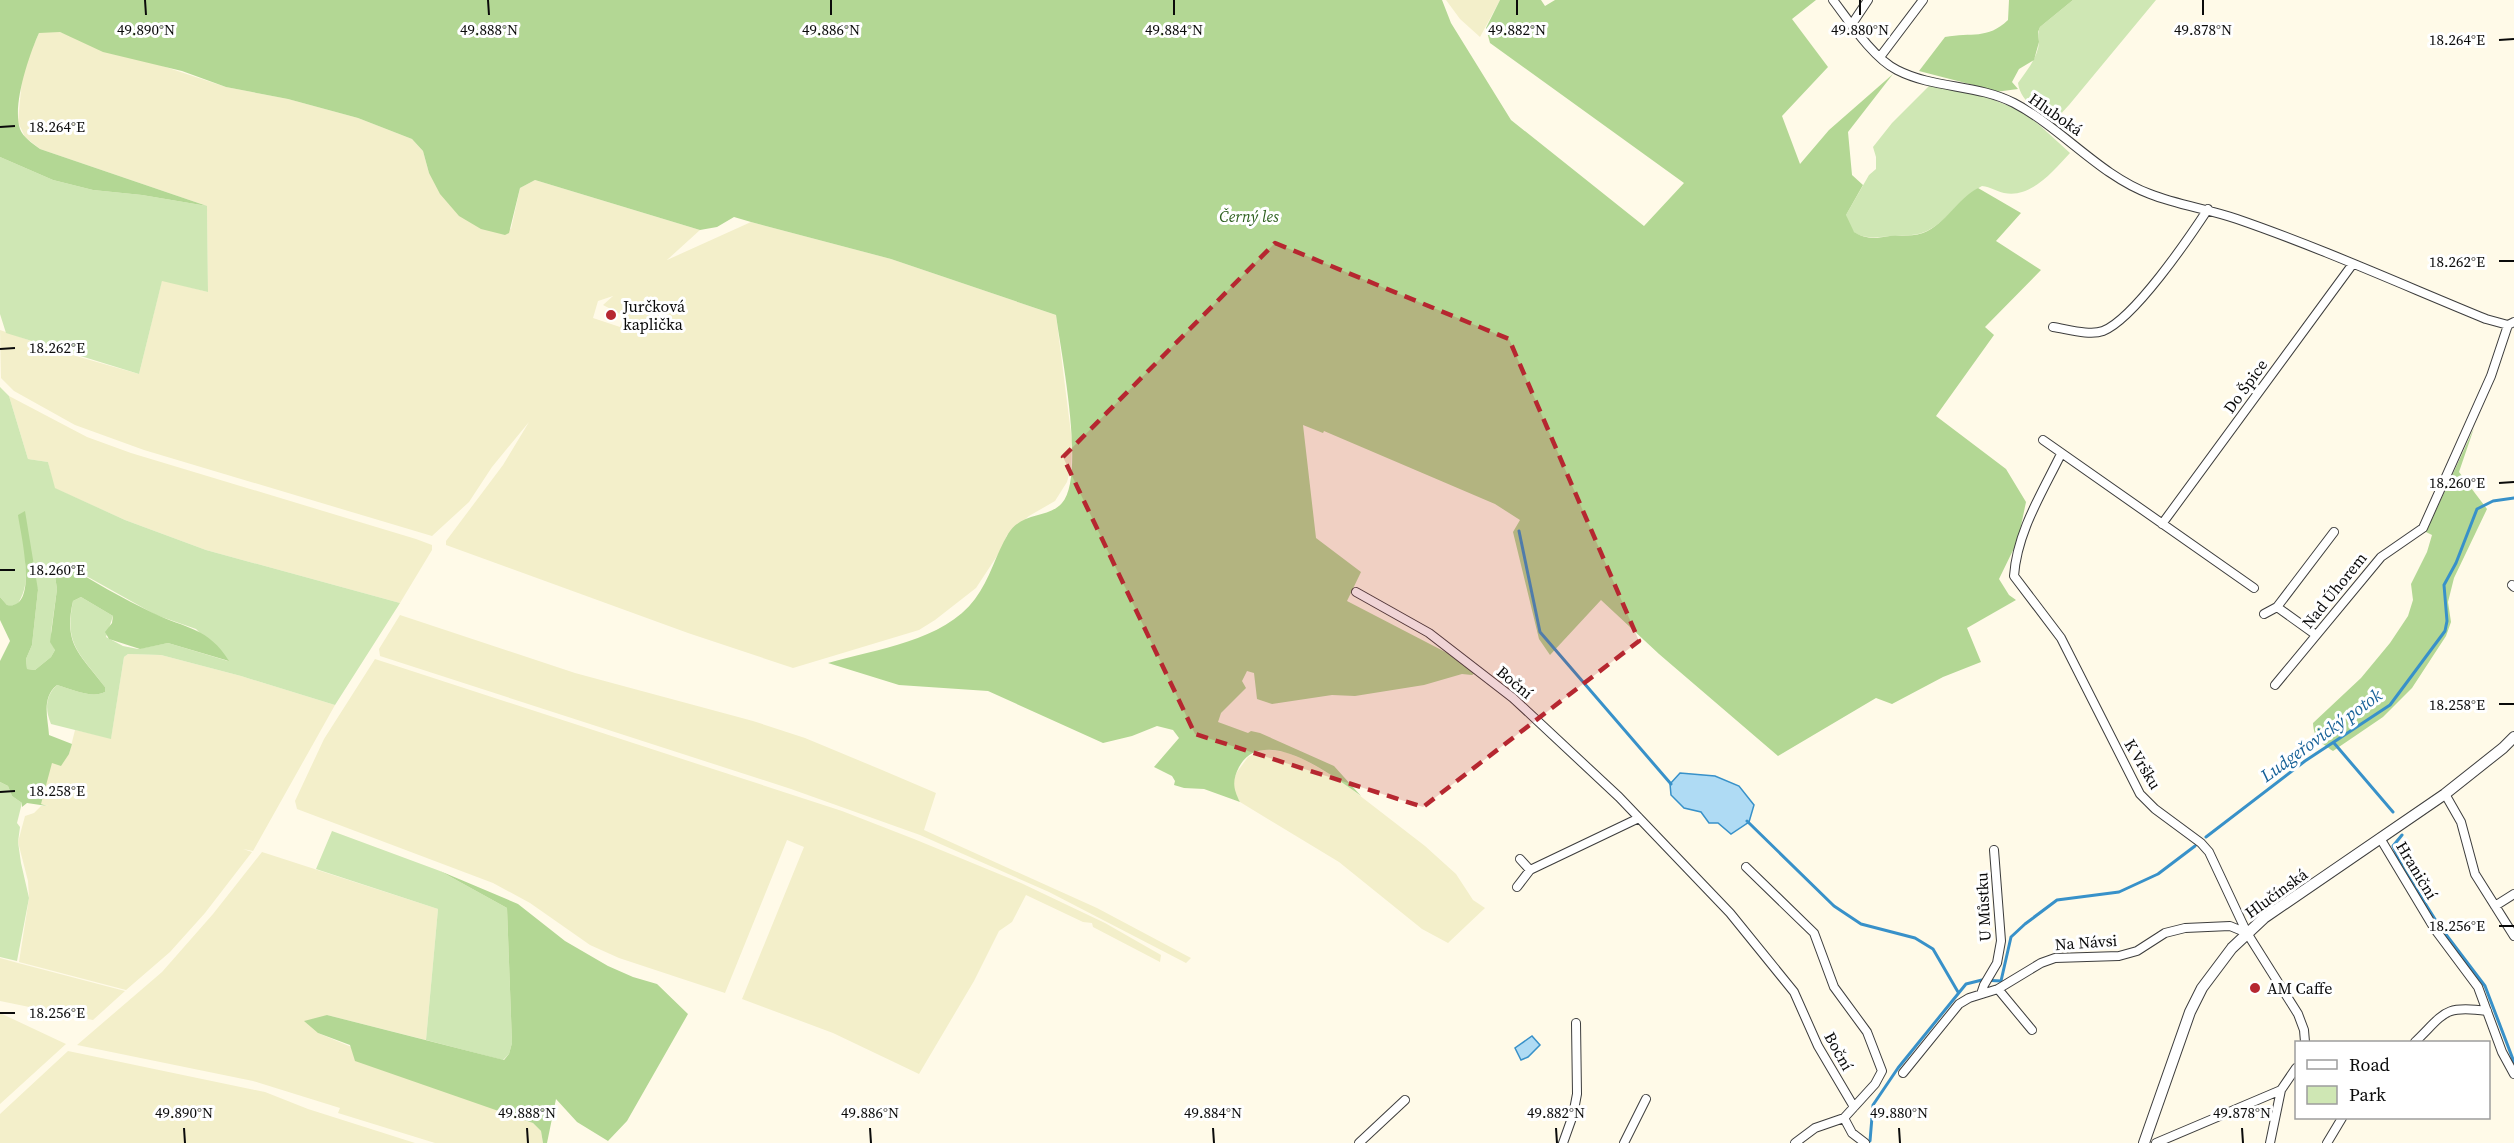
<svg xmlns="http://www.w3.org/2000/svg" width="2514" height="1143" font-family="'Source Serif 4',serif">
	<style>
		.farmland { fill: #f3efca; fill-rule: evenodd }
		.green { fill: #cfe7b4 }
		.forest { fill: #b3d794 }
		.water { fill: #afdbf4; stroke: #3891c9; stroke-width: 1.5 }
		.lines { fill: none; stroke-linecap: round; stroke-linejoin: round }
		.stream { stroke: #3891c9; stroke-width: 3 }
		.minor-casing { stroke: #3d3d3d; stroke-width: 10 }
		.tertiary-casing { stroke: #3d3d3d; stroke-width: 12 }
		.minor { stroke: #fff; stroke-width: 8 }
		.tertiary { stroke: #fff; stroke-width: 10 }
		.marked { fill: #b62730; fill-opacity: 0.2; stroke: #b62730; stroke-width: 4.5; stroke-dasharray: 12 8; stroke-linejoin: round }
		.ticks { fill: none; stroke: #0a0a0a; stroke-width: 2 }
		.poi-dot { fill: #b62730; stroke: #fff; stroke-width: 2 }
		.labels { text-anchor: middle; dominant-baseline: central; stroke-width: 6; stroke-linejoin: round; paint-order: stroke }
		.street-label { font-size: 16px; fill: #0a0a0a; stroke: #fff }
		.park-label { font-size: 16px; font-style: italic; fill: #2c5f1d; stroke: #fff }
		.poi-label { font-size: 16px; fill: #0a0a0a; stroke: #fff; text-anchor: start }
		.water-label { font-size: 18px; font-style: italic; fill: #186298; stroke: #fff }
		.ticks-label { font-size: 15px; text-anchor: middle; fill: #0a0a0a; stroke: #fff; stroke-width: 6; stroke-linejoin: round; paint-order: stroke }
	</style>
	<rect width="100%" height="100%" fill="#fffae8"/>
	<path class="farmland" d="M1446,0h54l-20,37 -20,-18z
		M43,31l17,1 166,55 62,12 70,19 54,21 11,12 6,22 82,56 9,-41 15,-8 165,50 -33,30 84,-38 140,37 165,56 16,126 -1,26 -4,15 -12,19 -26,15 -22,19 -6,15 -25,38 -41,32 -16,10 -126,38 -105,-35 -242,-88v-4l57,-76 26,-43 -37,45 -23,35 -37,34 -288,-86 -69,-25 -61,-34 -13,-13 -1,-48 69,24 70,20 23,-94 46,12 -1,-86 -167,-57 -15,-12 -7,-15 4,-43 6,-21 11,-25zM613,296l-10,9 21,11 -4,11 -27,-9 5,-17z
		M9,396l78,41 44,16 285,86 16,6v5l-32,53 -194,-53 -81,-30 -71,-32 -6,-26 -20,-3z
		M400,615l175,58 178,48 52,17 77,32 54,23 -12,37 173,78 94,50 -5,5 -137,-71 -129,-57 -129,-46 -411,-133 -1,-7z
		M128,654l33,1 80,21 94,29 -82,146 -10,-2 9,3 -47,61 -35,39 -44,38 -107,-28 10,-64 -1,-17 -10,-39 7,-26 9,-3 7,-7h7l-8,-2 5,-22 7,-20 17,-8 6,-24 36,8 13,-81z
		M375,659l467,152 72,28 107,44 84,40 56,32 -1,7 -67,-35 -1,-4 -9,-1 -57,-27 -14,27 -13,9 -25,50 -55,93 -86,-41 -91,-34 62,-152 -17,-7 -62,153 -106,-35 -29,-13 -60,-42 -37,-20 -196,-74 -2,-8 29,-62z
		M1263,749l22,3 18,7 34,19 88,68 31,28 17,26 12,8 -37,35 -26,-14 -83,-67 -99,-60 -7,-13v-8l4,-9 11,-15z
		M262,852l176,57 -12,131 -99,-25 -9,18 215,90 8,8 2,12h-108l-97,-30 2,-5 -87,-27 -176,-36 85,-73 51,-58z
		M0,958l18,5 107,28 -32,29 -93,-19z
		M0,1013l66,31 -66,60z
		M68,1051l197,41 43,17 107,34h-415v-29z"/>
	<path class="green" d="M2073,0h83l-87,105 -12,13c-16,-2 -37,-17 -39,-35 8,-12 20,-25 21,-41 0,-6 -2,-8 1,-15z
		M1930,85l49,9 40,16 17,12 34,31c-16,17 -39,46 -66,40 -8,-2 -13,-6 -22,-7 -22,12 -33,34 -55,45 -10,5 -21,4 -32,5 -20,1 -47,7 -49,-21l23,-40 7,-6v-12l-3,-10 19,-24z
		M0,157l53,23 40,10 49,5 65,11 1,86 -46,-11 -23,93 -133,-41 -6,-19z
		M0,387l9,9 19,63 20,3 7,26 70,32 81,30 194,53 -65,102 -94,-29 -80,-21 -33,-1 -4,3 -13,82 -60,-15c-6,-14 -6,-28 6,-39 14,4 35,14 48,7v-5c-25,-34 -41,-41 -32,-86l8,-4 32,19 -7,21 17,9 15,3 30,-6 60,18 -32,-32 -40,-14 -93,-52 -8,13 2,13 -6,43 4,18 -4,7 -16,13 -8,-1 -1,-10 6,-14 6,-55 -13,-28c2,17 1,29 -8,43h-10l-7,-8z
		M0,782l8,4 4,10 10,7 -5,20 3,4 -2,15 3,21 8,35 -12,63 -17,-4z
		M332,831l108,40 67,37 5,135 -3,11 -6,6 -77,-20 12,-131 -122,-40z"/>
	<path class="forest" d="M0,0h1442l9,23 60,97 133,106 40,-43 -194,-140 -4,-15 14,-28h41l4,6 10,-6h261l-24,19 36,48 -46,49 18,48 29,-34 64,-56 -45,58 4,43 11,10 -17,30 8,17c12,8 23,6 36,4 12,-1 22,1 33,-3 23,-9 34,-34 55,-45l43,25 -25,28 45,29 -56,57 9,8 -58,81 70,53 20,33 -8,38 -19,39 10,16 7,5 -49,28 14,34 -38,15 -51,27 -16,-6 -98,58 -119,-102 -58,-54 -51,55 -11,-16 -26,-107 7,-12 -25,-16 -171,-73 -1,2 -20,-8 13,113 45,34 -14,29 133,69 -8,5 -10,-1 -38,11 -69,11 -23,-1 -60,9 -15,-5 -3,-26 -7,-2 -5,10 4,7 -25,25 -3,9 30,11 3,-2 9,2 74,33 27,30c-26,-19 -98,-74 -122,-29 -7,14 -6,21 1,35l-36,-13 -20,-1 -10,-3 1,-4 -3,-5 -18,-9 25,-29 -6,-8 -16,-4 -25,10 -29,7 -115,-52 -89,-6 -71,-22c48,-14 116,-22 147,-64 15,-20 21,-45 33,-65 14,-23 40,-15 54,-31 24,-27 -1,-150 -6,-188l-165,-56 -140,-37 -17,-5 -17,10 -17,3 -165,-50 -15,8 -11,45 -4,2 -24,-6 -22,-13 -19,-22 -11,-21 -6,-22 -11,-12 -54,-21 -70,-19 -62,-12 -44,-16 -79,-19 -43,-20 -21,1c-10,22 -27,72 -19,96 3,8 12,14 20,20l167,57 -65,-11 -49,-5 -40,-10 -53,-23z
		M2009,0h64l-33,27 -2,5 1,10 -5,18 -15,9 -7,13 6,7 -23,3 -14,-5 -62,-16 26,-34c27,-5 42,3 63,-17z
		M2474,428l-15,44 28,37 -33,69 -6,24 3,20 -5,14 -34,52 -29,29 -50,34c-13,-9 -19,-12 -20,-28l48,-45 29,-35 18,-27 5,-16 -2,-16 16,-32 5,-17 -6,-3z
		M25,511l13,79 -6,55 -6,14 1,10 8,1 16,-13 4,-7 -5,-8 7,-53 -2,-13 2,-8 6,-5c29,18 59,35 90,50 33,16 55,14 76,48l-61,-18 -28,6 -31,-10 -4,-7 7,-9 1,-7 -32,-19 -8,4c-10,44 7,53 32,86v5c-13,7 -34,-3 -48,-7 -16,13 -9,33 -8,50l23,9 -3,10 -8,12 -9,-3 -11,41 6,2 -20,-3 -5,4v-4l-10,-7 -4,-10 -8,-4v-121l10,-20 -10,-21v-23l7,8c33,6 13,-74 11,-90z
		M440,871l78,33 47,37 43,25 25,11 24,7 31,30 -61,107 -19,20 -31,-19 -21,-23 -9,44h-4l-2,-12 -8,-8 -178,-62 -5,-16 -32,-12 -14,-12 23,-6 177,45 5,-6 3,-11 -5,-135z"/>
	<path class="water" d="M1680,773l35,3 24,10 15,19 -5,17 -18,12 -13,-11h-9l-8,-11 -17,-4 -13,-13 -1,-11z
		M1532,1036l8,9 -12,12 -7,3 -6,-12z"/>
	<g class="lines">
		<path class="stream" d="M1519,531l21,101 131,152
			M2334,743l59,69
			M1747,821l87,85 27,18 54,14 18,11 25,43
			M2402,835l-9,11 10,22 35,56 47,62 29,76
			M2206,837l99,-76 85,-56 55,-74 2,-10 -3,-36 12,-22 21,-54 16,-8 21,-3
			M1870,1141l3,-36 25,-37 68,-84 16,-4 19,1 10,-44 14,-13 32,-24 62,-8 39,-18 37,-28"/>
		<defs>
			<path id="minor" d="M1833,0c16,21 40,58 64,70 37,19 80,14 117,33 48,25 85,72 136,91 28,11 58,15 87,25 84,29 166,66 249,100l22,6 6,-3
				M1852,24l16,-24
				M1880,57l43,-57
				M2053,327c14,2 37,9 50,4 31,-12 86,-93 105,-122
				M2043,440l211,148
				M2061,454c-19,39 -44,78 -47,122l47,62 79,156 15,15 46,34 8,9 38,81 51,81 6,16 1,12
				M2162,524l190,-259
				M2512,585l2,2
				M1356,592l73,41 84,65 106,99 111,116 64,79 24,54 36,61
				M2277,607l39,28
				M2264,614l13,-7 57,-75
				M2275,685l106,-128 42,-29 68,-152 17,-51
				M2445,794l16,28 14,52 39,62
				M2380,838l54,90 44,59 24,65 12,22
				M1520,859l10,11
				M1746,867l68,66 20,54 33,45 15,39 -7,13 -31,34 -29,10 -20,15
				M1517,887l13,-17 109,-52
				M2495,906l19,-12
				M1998,989l34,41
				M1981,994l3,-9 13,-22 4,-22 -7,-91
				M2415,1042c30,-29 28,-37 72,-31
				M1903,1073l56,-69 10,-6 29,-9 43,-26 14,-5 64,-2 18,-5 28,-18 20,-5 45,-2 17,7
				M1844,1118l8,15 13,10
				M1359,1143l46,-43
				M1563,1143l10,-28 4,-21 -1,-71
				M1624,1143l22,-44
				M2156,1143l125,-53
				M2270,1143l11,-53 15,-22
				M2327,1143l15,-25"/>
			<path id="tertiary" d="M2144,1143l46,-131 12,-24 30,-40 32,-30 181,-124 58,-46 11,-11"/>
		</defs>
		<use href="#minor" class="minor-casing"/>
		<use href="#tertiary" class="tertiary-casing"/>
		<use href="#minor" class="minor"/>
		<use href="#tertiary" class="tertiary"/>
	</g>
	<path class="marked" d="M1275,243l234,96 130,302 -216,166 -228,-73 -132,-277z"/>
	<path class="ticks" d="M145,0l1,15M488,0l1,15M831,0v15M1174,0v15M1517,0v15M1860,0v15M2203,0v15M2499,40l15,-1M0,127l15,-1M2499,261h15M0,349l15,-1M2499,483l15,-1M0,570h15M2499,704h15M0,792l15,-1M2499,926h15M0,1013h15M184,1128l1,15M527,1128l1,15M870,1128l1,15M1213,1128l1,15M1556,1128l1,15M1899,1128l1,15M2242,1128l1,15"/>
	<g class="poi-dot">
		<circle cx="611" cy="315" r="6"/>
		<circle cx="2255" cy="988" r="6"/>
	</g>
	<g class="labels">
		<g class="street-label">
			<text transform="translate(2056 114) rotate(35)">Hluboká</text>
			<text transform="translate(2245 386) rotate(-54)">Do Špice</text>
			<text transform="translate(2334 590) rotate(-51)">Nad Úhorem</text>
			<text transform="translate(1515 682) rotate(40)">Boční</text>
			<text transform="translate(2143 764) rotate(59)">K Vršku</text>
			<text transform="translate(2417 870) rotate(59)">Hraniční</text>
			<text transform="translate(2276 893) rotate(-36)">Hlučínská</text>
			<text transform="translate(1983 907) rotate(-93)">U Můstku</text>
			<text transform="translate(2086 942) rotate(-4)">Na Návsi</text>
			<text transform="translate(1839 1051) rotate(61)">Boční</text>
		</g>
		<g class="park-label">
			<text x="1249" y="216">Černý les</text>
		</g>
		<g class="poi-label">
			<text x="623" y="306">Jurčková<tspan x="623" dy="18">kaplička</tspan></text>
			<text x="2267" y="988">AM Caffe</text>
		</g>
		<g class="water-label">
			<text transform="translate(2321 735) rotate(-36)">Ludgeřovický potok</text>
		</g>
	</g>
	<g class="ticks-label">
		<text x="146" y="35">49.890°N</text>
		<text x="489" y="35">49.888°N</text>
		<text x="831" y="35">49.886°N</text>
		<text x="1174" y="35">49.884°N</text>
		<text x="1517" y="35">49.882°N</text>
		<text x="1860" y="35">49.880°N</text>
		<text x="2203" y="35">49.878°N</text>
		<text x="2457" y="45">18.264°E</text>
		<text x="57" y="132">18.264°E</text>
		<text x="2457" y="267">18.262°E</text>
		<text x="57" y="353">18.262°E</text>
		<text x="2457" y="488">18.260°E</text>
		<text x="57" y="575">18.260°E</text>
		<text x="2457" y="710">18.258°E</text>
		<text x="57" y="796">18.258°E</text>
		<text x="2457" y="931">18.256°E</text>
		<text x="57" y="1018">18.256°E</text>
		<text x="184" y="1118">49.890°N</text>
		<text x="527" y="1118">49.888°N</text>
		<text x="870" y="1118">49.886°N</text>
		<text x="1213" y="1118">49.884°N</text>
		<text x="1556" y="1118">49.882°N</text>
		<text x="1899" y="1118">49.880°N</text>
		<text x="2242" y="1118">49.878°N</text>
	</g>
	<rect x="2295" y="1041" width="195" height="78" fill="#ffffff" stroke="#9d9d9d" stroke-width="1.5"/>
	<rect x="2307" y="1060" width="30" height="9" fill="#ffffff" stroke="#9d9d9d" stroke-width="1.5"/>
	<text x="2349" y="1071" font-size="18" fill="#0a0a0a">Road</text>
	<rect x="2307" y="1086" width="30" height="18" fill="#cfe7b4" stroke="#9d9d9d" stroke-width="1.5"/>
	<text x="2349" y="1101" font-size="18" fill="#0a0a0a">Park</text>
</svg>
